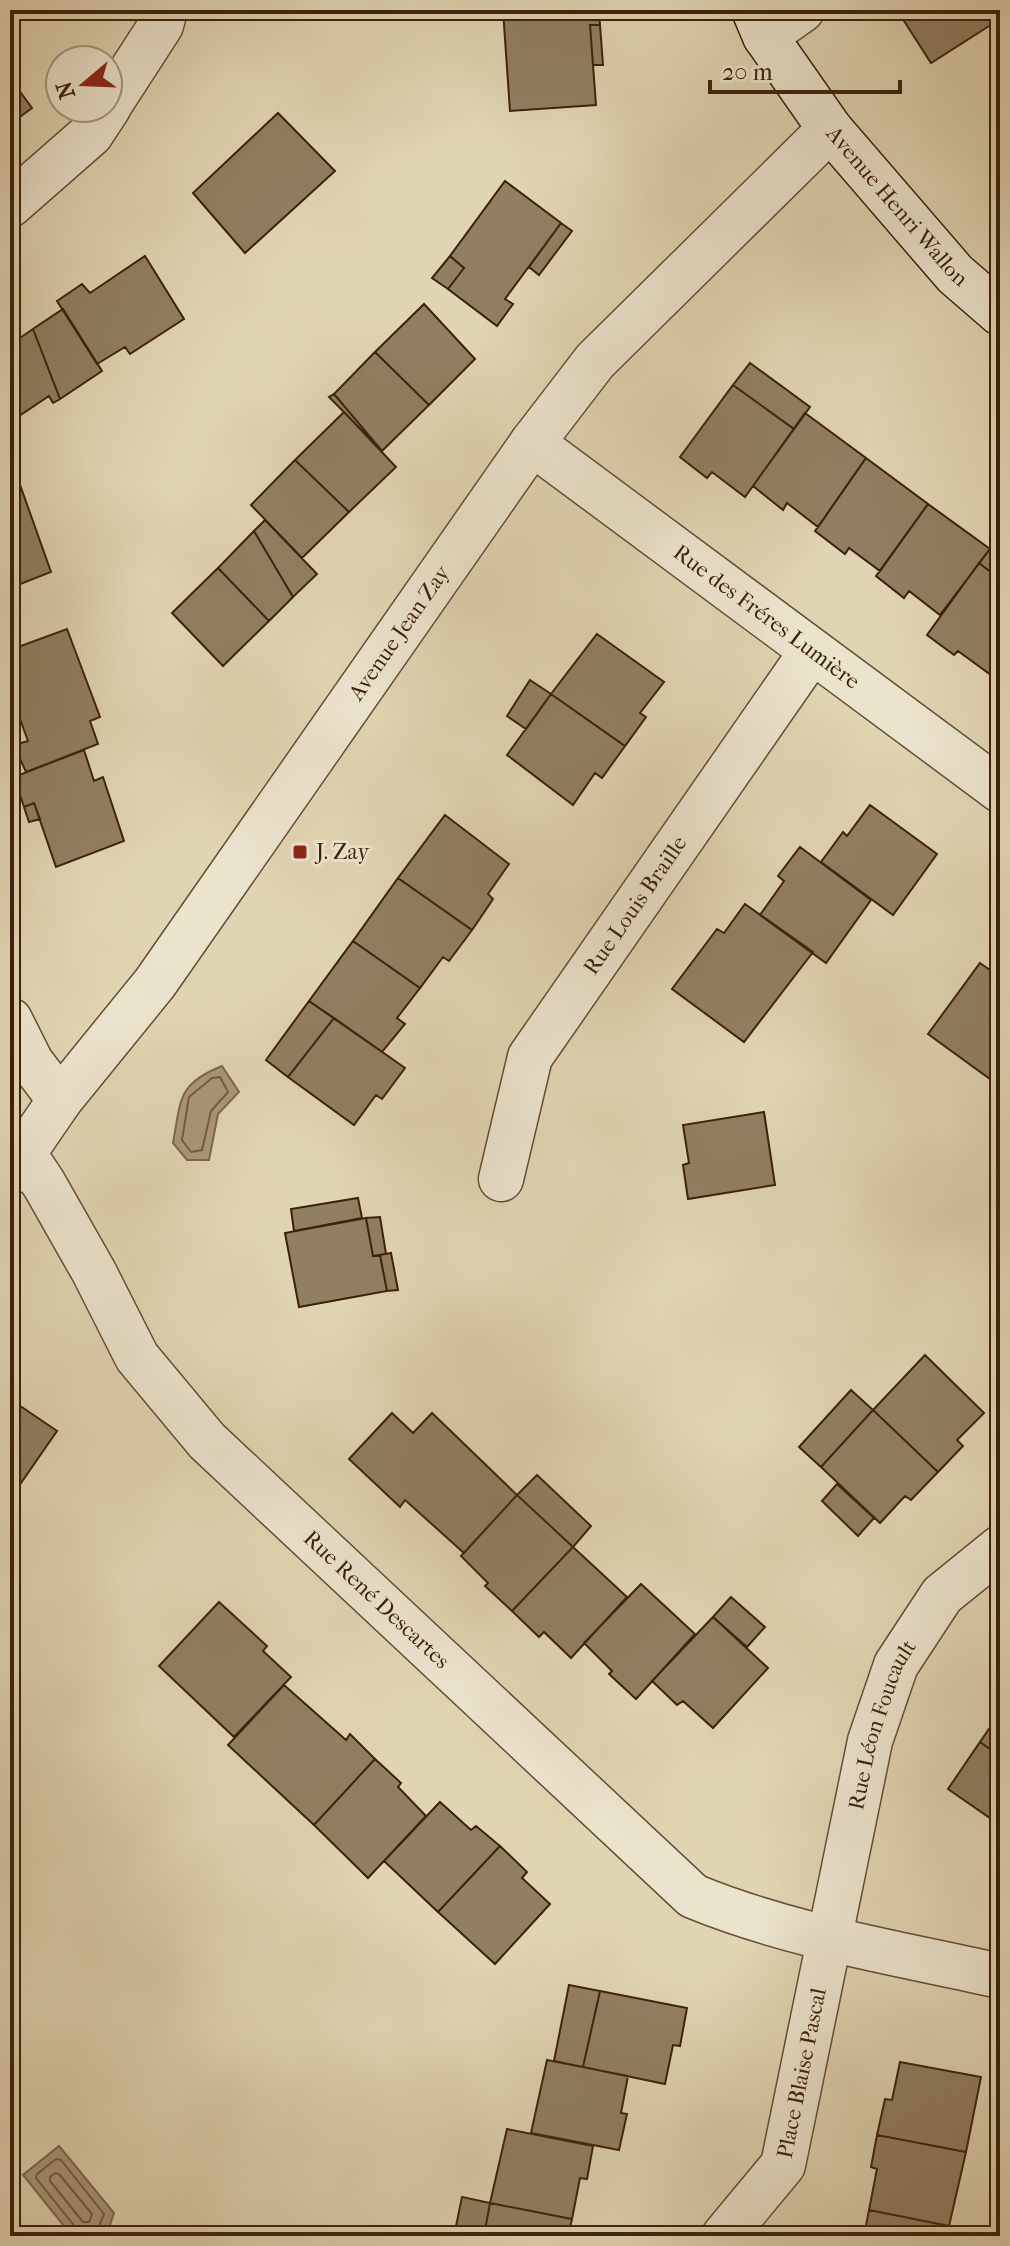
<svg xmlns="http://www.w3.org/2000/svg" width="1010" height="2246" font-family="'IM FELL French Canon',serif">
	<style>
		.water { fill: #a8987a; stroke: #7d684e; stroke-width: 2 }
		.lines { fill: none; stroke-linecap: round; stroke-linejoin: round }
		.shore { stroke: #725c44; stroke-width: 2 }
		.building { fill: #917f63; stroke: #3c210d; stroke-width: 2 }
		.street-casing { stroke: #654e36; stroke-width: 47 }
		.secondary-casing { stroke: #3c210d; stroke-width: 47 }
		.street { stroke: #ebe4cd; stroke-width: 44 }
		.secondary { stroke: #ebe4cd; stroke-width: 44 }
		.poi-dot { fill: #8f2418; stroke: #ebe4cd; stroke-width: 3 }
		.labels { text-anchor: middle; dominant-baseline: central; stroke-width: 6; stroke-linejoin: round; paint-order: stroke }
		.street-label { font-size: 22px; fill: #3c210d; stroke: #ebe4cd }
		.poi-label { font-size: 22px; fill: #3c210d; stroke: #ebe4cd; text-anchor: start }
	</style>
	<rect width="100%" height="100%" fill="#e0d5b2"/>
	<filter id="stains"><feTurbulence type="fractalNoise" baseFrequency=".0025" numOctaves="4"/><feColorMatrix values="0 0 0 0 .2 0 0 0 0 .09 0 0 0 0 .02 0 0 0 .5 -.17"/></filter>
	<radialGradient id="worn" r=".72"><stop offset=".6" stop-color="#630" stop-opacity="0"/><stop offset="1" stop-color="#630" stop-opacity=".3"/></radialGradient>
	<path class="water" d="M222,1066l17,26 -21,22 -9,46h-22l-14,-17c8,-43 4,-59 49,-77z
		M59,2146l55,67 -4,12 -10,11h-28l-49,-61z"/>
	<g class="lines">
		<path class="shore" d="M220,1077l8,15 -17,19 -9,39 -11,2 -9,-12 7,-43 23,-19z
			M55,2173l4,1 33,40 -3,8h-6l-33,-41v-4z
			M78,2236l-2,-8 -40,-50 1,-4 19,-15 5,1 43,54 -9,22"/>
	</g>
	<path class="building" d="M503,10h96l1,15h-10l6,80 -86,6z
		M897,10h103v9l-69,44z
		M590,25h10l3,40h-10z
		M10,78l22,30 -22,16z
		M278,113l57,58 -90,82 -52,-60z
		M505,181l56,42 -56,76 8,5 -16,22 -49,-37 16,-21 -14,-12z
		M561,223l11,8 -33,44 -10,-8z
		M145,256l39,63 -54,35 -5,-7 -28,17 -40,-63 25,-17 8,9z
		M450,256l14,12 -16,21 -16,-11z
		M424,304l51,55 -46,46 -54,-53z
		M63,309l39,62 -42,28 -27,-70z
		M33,329l27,70 -7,4 -4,-7 -30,20 -9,-13v-66l4,5z
		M375,352l54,53 -47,46 -48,-57z
		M750,363l60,44 -16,22 -61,-44z
		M733,385l61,44 -49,68 -33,-25 -5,6 -27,-21z
		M334,394l48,57 -53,-54z
		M344,412l52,55 -47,45 -54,-52z
		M805,413l61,45 -48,69 -31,-24 -4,7 -30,-24z
		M866,458l62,46 -48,67 -31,-23 -4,6 -30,-23z
		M295,460l54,52 -47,46 -51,-53z
		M10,481l1,4 8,-3 32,90 -41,16z
		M928,504l62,45 -50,66 -31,-24 -5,7 -28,-22z
		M265,520l52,54 -24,23 -39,-66z
		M254,531l39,66 -24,24 -51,-53z
		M993,545l7,5v29l-21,-16z
		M979,563l21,16v83l-9,13 -33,-24 -4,4 -27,-20z
		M218,568l51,53 -46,45 -51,-53z
		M67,629l33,88 -10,4 8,23 -72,28 -12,-27 14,-4 -18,-49v-42z
		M597,634l67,48 -24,31 6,4 -21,29 -74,-52z
		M530,680l21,14 -25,35 -19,-13z
		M551,694l74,52 -23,32 -7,-5 -22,32 -66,-50z
		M84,750l10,31 9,-4 21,64 -68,26 -22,-64 -10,4 -10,-30z
		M34,803l6,16 -11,3 -5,-15z
		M870,805l67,49 -44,61 -72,-53 22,-30 4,4z
		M445,815l64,49 -21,30 5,5 -21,31 -74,-52z
		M800,847l71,53 -45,63 -66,-48 24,-34 -6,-5z
		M398,878l74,52 -23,31 -6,-4 -23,31 -67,-47z
		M745,904l68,48 -69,90 -72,-53 45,-60 7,4z
		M353,941l67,47 -23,30 8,6 -23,28 -73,-51z
		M980,963l20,14v88l-10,14 -62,-45z
		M309,1001l25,17 -46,59 -22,-17z
		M334,1018l71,50 -23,31 -6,-4 -22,30 -66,-48z
		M764,1112l11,73 -87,14 -5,-34 6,-2 -6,-38z
		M358,1198l4,20 -68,13 -3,-22z
		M380,1217l6,37 -13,2 -7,-38z
		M366,1218l7,38 7,-1 7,36 -88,16 -14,-74z
		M391,1253l7,37 -11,1 -7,-36z
		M925,1355l59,58 -27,27 6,6 -25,26 -65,-62z
		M851,1390l22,20 -52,57 -22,-20z
		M10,1399l47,32 -43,62 -4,-3z
		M873,1410l65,62 -27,28 -6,-4 -25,27 -59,-56z
		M392,1413l21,20 19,-20 85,82 -53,58 -59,-53 -5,7 -51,-48z
		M537,1475l54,51 -18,21 -56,-52z
		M837,1484l37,34 -16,18 -36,-35z
		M517,1495l56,52 -61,64 -27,-25 3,-3 -27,-27z
		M573,1547l54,50 -56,61 -27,-26 -5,5 -27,-26z
		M641,1584l54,50 -59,65 -27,-25 3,-3 -28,-28z
		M731,1597l34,30 -18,20 -34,-30z
		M219,1602l48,44 -4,5 28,26 -57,60 -75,-71z
		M713,1617l55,51 -55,60 -30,-27 -6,4 -25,-24z
		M284,1685l62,55 4,-6 25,25 -61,66 -86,-80z
		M1000,1713v43l-20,-14z
		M980,1742l20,14v69l-52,-36z
		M375,1759l26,24 -3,4 28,29 -58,62 -54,-53z
		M440,1802l31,28 5,-4 24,20 -62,66 -54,-51z
		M500,1846l27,26 -5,6 28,26 -55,60 -57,-52z
		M569,1985l31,6 -17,76 -29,-6z
		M600,1991l87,17 -7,38 -7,-1 -8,39 -82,-17z
		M547,2060l81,16 -7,37 6,1 -8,36 -88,-17z
		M900,2062l81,15 -15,75 -89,-17 8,-36 7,1z
		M507,2129l86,17 -6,33 -7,-1 -8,41 -82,-16z
		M877,2135l89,17 -17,74 -80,-16 8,-41 -6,-2z
		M462,2197l28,6 -6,33h-30z
		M490,2203l82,16 -4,17h-84z
		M869,2210l80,16 -2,10h-83z
		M949,2226l32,7v3h-34z"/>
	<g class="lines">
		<defs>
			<g id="street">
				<path d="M765,36l37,-26"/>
				<path d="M108,107l53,-82 4,-15"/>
				<path d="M10,205l81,-71 17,-26"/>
				<path id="s1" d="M532,443l468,347"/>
				<path d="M10,1020l21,42 29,38"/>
				<path id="s2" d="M24,1154l20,30 50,88 43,85 70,84 486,455c97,40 204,57 307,80"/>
				<path id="s3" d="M10,1173l50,-73 95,-117 377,-540 63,-82 235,-232"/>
				<path id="s4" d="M501,1179l29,-122 282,-406"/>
				<path id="s5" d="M724,2236l59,-71 87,-424 26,-76 46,-70 58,-47"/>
			</g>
			<g id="secondary">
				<path id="s6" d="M754,10l11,26 65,93 125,145 45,39"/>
			</g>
		</defs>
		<use href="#street" class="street-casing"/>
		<use href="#secondary" class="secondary-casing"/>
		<use href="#street" class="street"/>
		<use href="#secondary" class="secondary"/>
	</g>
	<rect class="poi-dot" x="292" y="844" width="16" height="16" rx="4"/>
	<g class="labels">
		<g class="street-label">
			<text stroke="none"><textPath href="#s6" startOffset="244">Avenue Henri Wallon</textPath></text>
			<text stroke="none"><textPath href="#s1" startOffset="292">Rue des Fréres Lumière</textPath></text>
			<text stroke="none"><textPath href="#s3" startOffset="666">Avenue Jean Zay</textPath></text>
			<text stroke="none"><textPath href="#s4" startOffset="310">Rue Louis Braille</textPath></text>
			<text stroke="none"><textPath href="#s2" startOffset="574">Rue René Descartes</textPath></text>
			<text stroke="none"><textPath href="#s5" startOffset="544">Rue Léon Foucault</textPath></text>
			<text stroke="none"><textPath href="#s5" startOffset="186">Place Blaise Pascal</textPath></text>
		</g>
		<g class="poi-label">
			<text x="316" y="852">J. Zay</text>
		</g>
	</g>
	<rect width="1010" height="2246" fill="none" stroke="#e0d5b2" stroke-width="40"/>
	<rect x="12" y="12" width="986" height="2222" fill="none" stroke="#3c210d" stroke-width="4"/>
	<rect x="20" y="20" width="970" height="2206" fill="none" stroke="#3c210d" stroke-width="2"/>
	<g transform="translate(84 84) rotate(251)"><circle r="38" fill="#ebe4cd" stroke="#a59680" stroke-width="2"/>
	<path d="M0-6L14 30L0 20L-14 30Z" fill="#8f2418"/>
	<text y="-12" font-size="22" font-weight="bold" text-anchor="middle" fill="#3c210d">N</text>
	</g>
	<path d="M710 80v12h190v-12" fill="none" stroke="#3c210d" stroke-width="4"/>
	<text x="722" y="80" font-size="24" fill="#3c210d" stroke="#ebe4cd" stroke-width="6" paint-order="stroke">20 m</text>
	<rect width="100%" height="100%" filter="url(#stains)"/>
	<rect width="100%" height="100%" fill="url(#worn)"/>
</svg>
